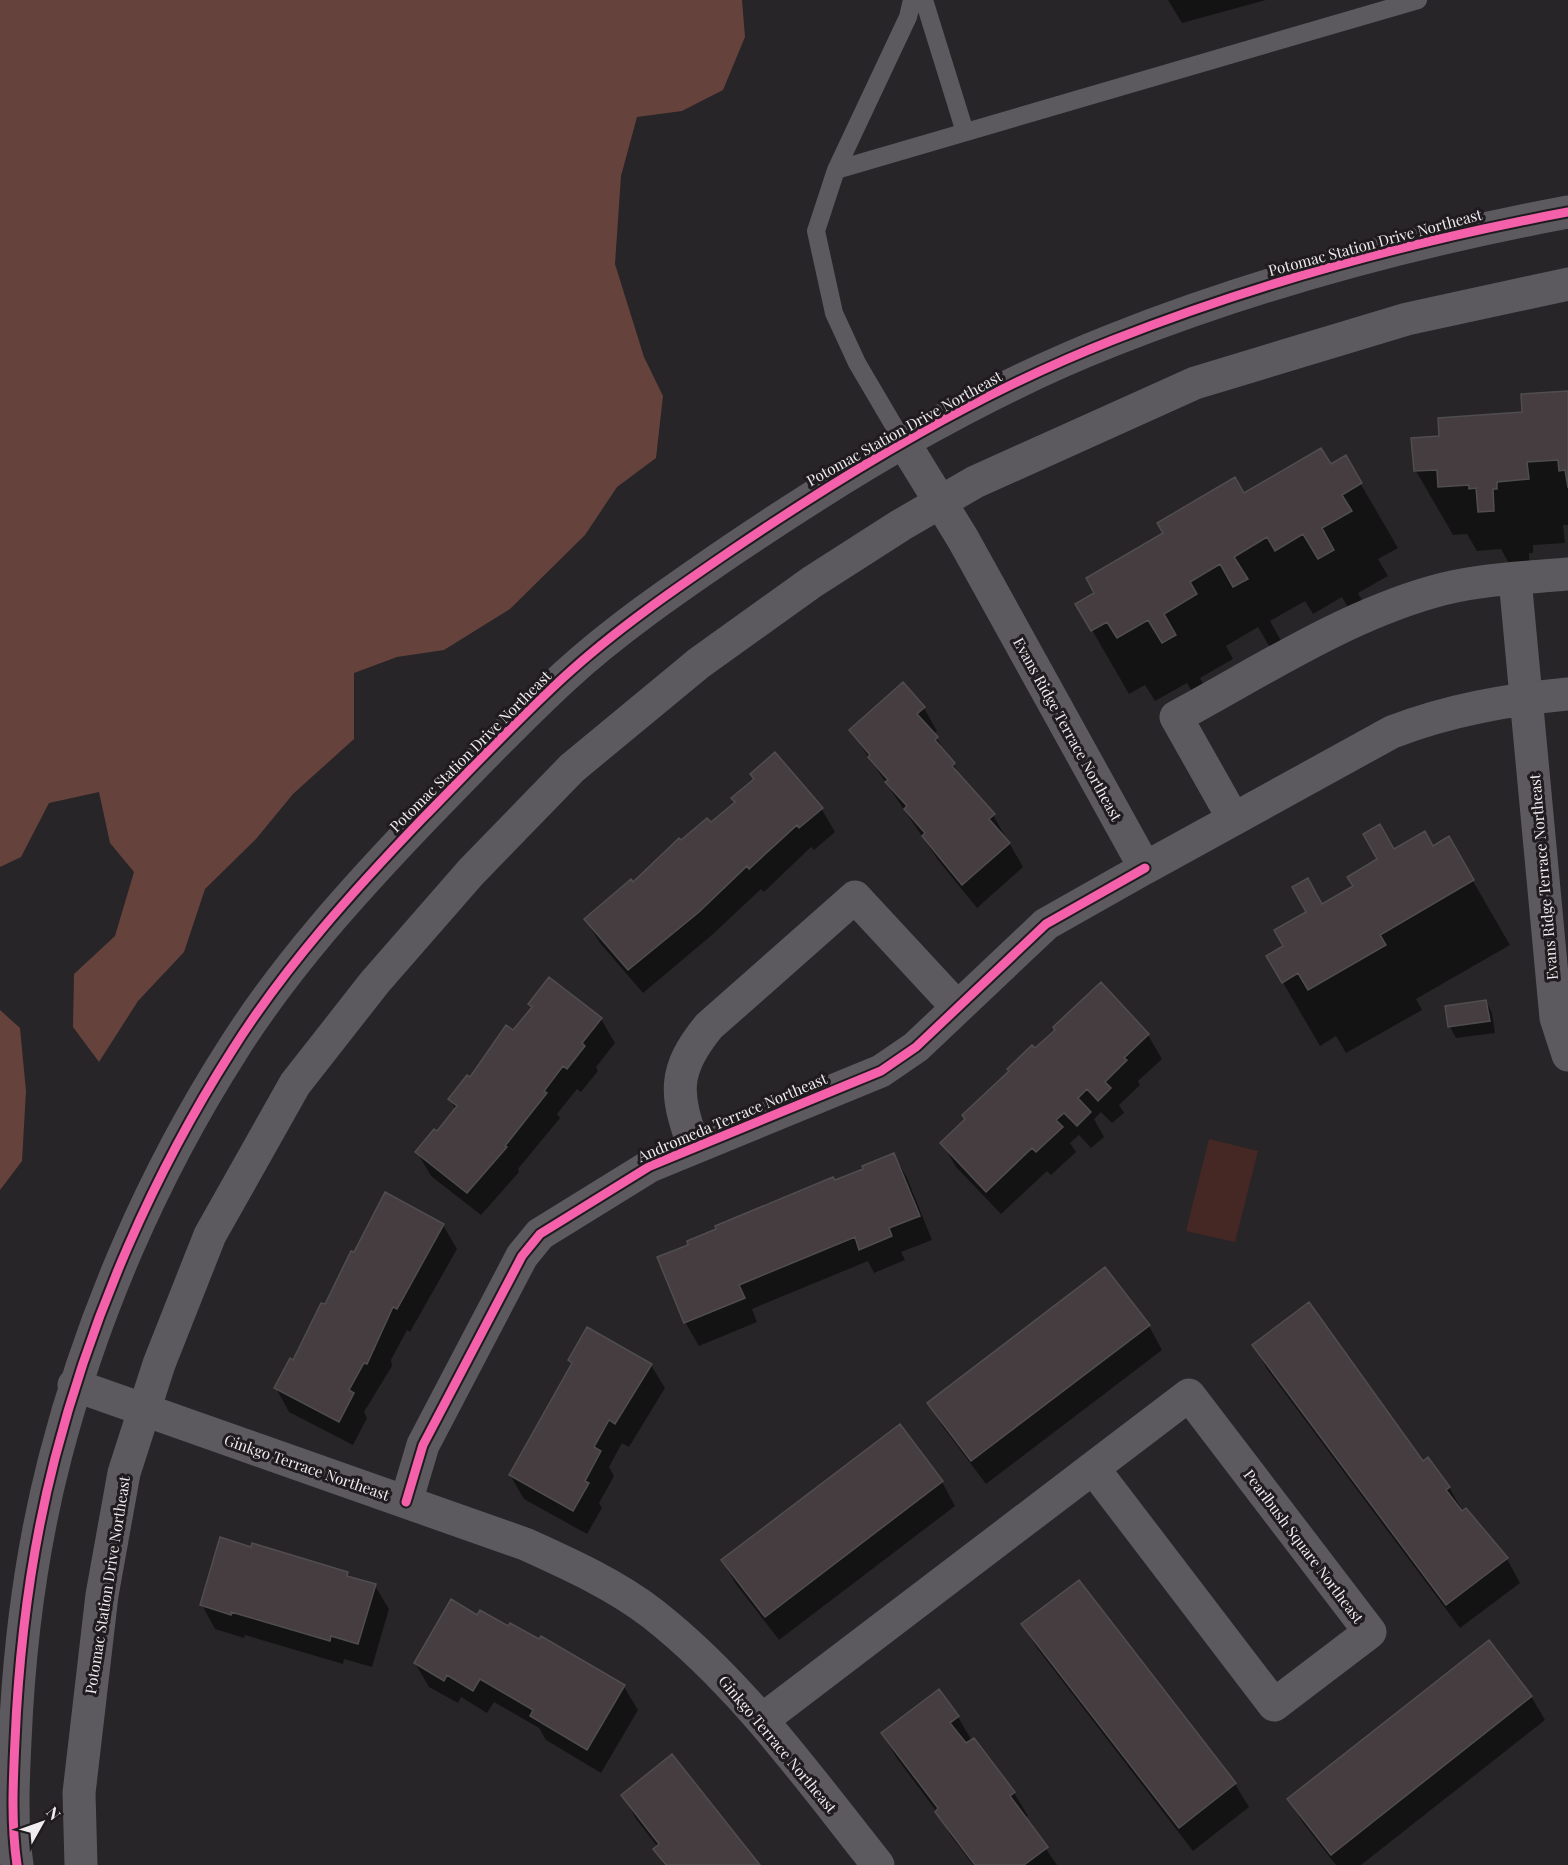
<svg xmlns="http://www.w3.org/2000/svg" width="1568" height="1865" font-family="'Playfair Display',serif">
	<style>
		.green { fill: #452824 }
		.forest { fill: #66423d }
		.shadow { fill: #0007 }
		.building { fill: #463d41; stroke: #504d4f; stroke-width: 1.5 }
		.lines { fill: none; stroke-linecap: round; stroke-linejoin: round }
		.service { stroke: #5c5a5f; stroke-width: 18 }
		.minor { stroke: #5c5a5f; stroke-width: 33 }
		.tertiary { stroke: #5c5a5f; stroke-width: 33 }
		.cycleway-casing { stroke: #1f1b1e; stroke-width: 13 }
		.cycleway { stroke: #f560ab; stroke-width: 9 }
		.labels { text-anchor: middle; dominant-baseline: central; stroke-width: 6; stroke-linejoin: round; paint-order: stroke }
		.street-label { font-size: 15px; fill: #f0edf0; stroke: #1f1b1e }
	</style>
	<rect width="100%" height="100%" fill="#272527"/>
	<path class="green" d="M1209,1139l49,12 -23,91 -49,-11z"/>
	<path class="forest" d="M0,0h742l3,37 -22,53 -41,21 -45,6 -16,59 -6,88 29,93 19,39 -7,62 -39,29 -32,48 -75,74 -66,41 -47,7 -43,16v66l-61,55 -37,45 -51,50 -21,63 -46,49 -39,61 -26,-35 1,-53 41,-38 19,-64 -24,-29 -11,-51 -50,11 -28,54 -21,10z
		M0,1010l20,18 6,63 -4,70 -22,29z"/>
	<path class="shadow" d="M1168,0h98l-84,23z
		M1568,392v133h-5l2,18 -32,2v8h-4l1,22 -14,1 -15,-27 -24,2 -10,-17 -14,1 -37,-64 25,-33 83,-25z
		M1345,457l53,91 -20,11 10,17 -30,17 12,22 -14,7 -14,-25 -29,17 -8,-13 -35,20 13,23 -11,7 -14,-24 -32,19 7,13 -33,19 11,21 -11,7 -13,-23 -32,18 -10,-16 -16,9 -52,-90 166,-109 87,-29z
		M924,708l13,23 -3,3 31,49 28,32 30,52 -46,41 -39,-48 -87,-129z
		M735,803l86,5 14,24 -21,18 -3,-3 -47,45 -3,-3 -49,46 -69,58 -43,-50 -14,-23 95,-78 30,-18z
		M1448,838l62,107 -94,54 6,11 -76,43 -10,-17 -16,10 -52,-89 17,-10 37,-41 33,-19 39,-36 38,-3z
		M1101,984l47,51 14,24 -24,22 2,4 -21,20 5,8 -12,10 -11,-11 -7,7 10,18 -13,11 -12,-13 -9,8 6,9 -25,23 -4,-4 -46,43 -45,-47 -14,-24z
		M1486,1001l6,12 3,20 -39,5 -6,-11 -3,-20z
		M530,1004l71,15 14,24 -19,24 2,4 -17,21 -4,-3 -20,25 3,4 -42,51 1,3 -38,43 -50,-39 -14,-24 21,-19 18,-23 -6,-11 64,-67 19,-23z
		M894,1155l13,23 25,62 -31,12 4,8 -31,13 -6,-12 -116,48 5,13 -58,24 -14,-24 149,-140z
		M443,1225l14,24 -47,83 -3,-2 -16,30 1,6 -28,46 3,6 -14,27 -64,-33 -13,-24 18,-26 60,-108z
		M1105,1269l44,57 13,24 -176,134 -43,-57 -14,-24z
		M1254,1345l169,118 26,24 14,25 3,-2 41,49 13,24 -60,45 -193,-259z
		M569,1360l82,5 14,23 -36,59 -7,-4 -13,24 5,9 -15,27 3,5 -15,26 -63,-35 -14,-24 62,-109z
		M899,1426l43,56 13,24 -176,134 -43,-56 -14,-24z
		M252,1549l95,24 3,5 25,8 14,23 -17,58 -28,-8 -1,5 -98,-29 -1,3 -29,-9 -13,-24z
		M478,1617l31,11 115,59 14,23 -37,63 -55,-33 -7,-12 -45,-26 -7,11 -26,-16 -3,6 -29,-16 -14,-24z
		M1023,1625l212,159 14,23 -56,44 -156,-203z
		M1531,1696l14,24 -184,145h-25l-33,-42 -14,-24z
		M958,1717l14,24 1,-1 41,53 14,23 -3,2 32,47h-84l-22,-29 -14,-24 -41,-55 -13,-23z
		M623,1795l135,70h-94l-9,-16 3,-2 -22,-28z"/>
	<path class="building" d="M1568,391v97l-3,-18 -6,1 -1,-11 -31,2 2,17 -32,3v7h-4l1,22 -16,1 -2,-24 -7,1v-4l-31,2 -1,-17 -23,1 -3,-33 28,-2 -1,-18 84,-6 -1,-18z
		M1321,448l10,16 15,-9 16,28 -20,12 10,16 -30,17 12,22 -16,9 -15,-25 -28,17 -8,-14 -33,20 14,22 -15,8 -13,-23 -30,18 7,12 -33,20 12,21 -14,8 -14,-23 -31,18 -10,-16 -16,9 -16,-27 19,-11 -8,-15 77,-45 -6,-10 78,-46 9,16z
		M903,682l22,25 -8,7 21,23 -3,3 20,23 -3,3 43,48 -6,5 21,24 -48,42 -40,-49 3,-3 -21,-24 3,-3 -22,-24 3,-2 -20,-23 2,-2 -21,-25z
		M775,752l48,56 -24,20 -2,-3 -48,44 -2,-3 -48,46 -71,58 -44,-51 47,-40 2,3 46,-44 2,2 26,-22 4,4 24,-20 -4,-4 23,-19 -4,-5z
		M1380,824l14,25 31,-18 8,15 16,-10 25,44 -94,55 6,10 -78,45 -10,-17 -16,10 -16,-27 17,-10 -9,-16 32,-18 -14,-25 16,-9 14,26 31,-18 -6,-9 30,-18 -14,-25z
		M549,977l53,41 -20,25 3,3 -18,23 -4,-3 -19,25 3,2 -42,53 2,1 -40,46 -52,-41 19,-23 3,2 20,-25 -9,-7 19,-24 3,2 36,-52 7,5 19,-23 -4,-3z
		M1101,982l48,52 -25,24 3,2 -22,22 6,6 -13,13 -11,-12 -9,9 13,14 -14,14 -13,-13 -8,7 7,7 -27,25 -4,-4 -46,44 -46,-49 25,-24 -3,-4 47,-44 -2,-2 25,-24 3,3 20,-18 -2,-3z
		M1486,1000l4,21 -42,6 -3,-21z
		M894,1153l26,63 -31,12 3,8 -33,14 -4,-13 -116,48 6,13 -61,25 -27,-66 31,-12 -1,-4 29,-12 -1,-3 118,-49 2,3 28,-11 -1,-3z
		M385,1192l59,32 -47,85 -4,-2 -26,57 -3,-1 -15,27 5,3 -15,29 -65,-34 16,-30 3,2 28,-57 4,1 26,-53 3,1z
		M1105,1267l45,58 -179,136 -44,-58z
		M1309,1302l114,159 5,-4 22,30 -4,3 16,21 4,-3 42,50 -62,47 -194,-260z
		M587,1327l65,37 -37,60 -6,-4 -15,27 7,4 -16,30 4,2 -16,28 -64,-36 63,-112 -4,-3z
		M900,1424l43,57 -178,136 -44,-57z
		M220,1537l31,10 1,-4 96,29 -1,4 29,8 -18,60 -27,-8 -1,5 -99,-29v3l-31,-10z
		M1079,1580l157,203 -57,45 -158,-204z
		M451,1599l26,16 3,-5 28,16 2,-3 29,16 2,-3 84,49 -38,65 -57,-34 3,-6 -53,-31 -7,12 -26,-16 -3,6 -30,-18z
		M1489,1640l43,56 -201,159 -44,-56z
		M939,1689l20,27 -9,7 16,20 8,-5 41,54 -5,4 38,51 -24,18h-49l-40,-53 3,-4 -57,-75z
		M672,1754l88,111h-94l-13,-16 6,-5 -38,-49z"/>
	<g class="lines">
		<path class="service" d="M924,0l41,132
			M836,170l72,-153 4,-17
			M904,443l-47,-80 -23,-50 -18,-82 20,-61 582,-170"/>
		<path class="minor" d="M904,443l59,96 182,329 247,-136c57,-22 115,-32 176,-38
			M1515,579l41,439 12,37
			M1233,818l-57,-101c82,-44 165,-99 256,-125 44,-13 91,-14 136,-18
			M694,1147c-19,-53 -22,-76 15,-121l146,-129 102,110
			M74,1385l451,159c44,20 89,40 128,70 89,70 155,163 225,251
			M1189,1395l181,237 -96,73 -181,-237z
			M406,1502l17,-57 99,-189 18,-22 110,-68 231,-95 35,-24 130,-123 99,-56
			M762,1720l331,-252"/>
		<path class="tertiary" d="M17,1865c-6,-42 -4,-82 -2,-124 4,-96 16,-190 40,-283 37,-143 98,-284 178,-409 53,-84 122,-160 190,-231 46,-47 92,-96 141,-141 51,-47 111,-88 168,-127 120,-81 246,-157 381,-210 147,-58 300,-99 455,-128
			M81,1865l-2,-72 23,-198 22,-122 35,-109 51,-129 85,-151 80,-102 96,-110 101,-104 127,-105 113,-81 89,-57 74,-43 220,-99 212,-64 161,-35"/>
		<defs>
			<path id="cycleway" d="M406,1502l17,-57 99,-189 18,-22 110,-68 231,-95 35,-24 130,-123 99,-56
				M17,1865c-6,-42 -4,-82 -2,-124 4,-96 16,-190 40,-283 37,-143 98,-284 178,-409 53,-84 122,-160 190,-231 46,-47 92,-96 141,-141 51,-47 111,-88 168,-127 120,-81 246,-157 381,-210 147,-58 300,-99 455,-128"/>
		</defs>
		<use href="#cycleway" class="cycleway-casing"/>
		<use href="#cycleway" class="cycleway"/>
	</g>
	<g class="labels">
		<g class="street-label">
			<text transform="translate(1375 242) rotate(-15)">Potomac Station Drive Northeast</text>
			<text transform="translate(904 428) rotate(-29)">Potomac Station Drive Northeast</text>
			<text transform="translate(1068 729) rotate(61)">Evans Ridge Terrace Northeast</text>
			<text transform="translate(470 751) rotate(-45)">Potomac Station Drive Northeast</text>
			<text transform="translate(1543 877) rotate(-95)">Evans Ridge Terrace Northeast</text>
			<text transform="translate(732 1117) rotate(-23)">Andromeda Terrace Northeast</text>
			<text transform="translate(307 1467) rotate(19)">Ginkgo Terrace Northeast</text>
			<text transform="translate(1304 1546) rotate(53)">Pearlbush Square Northeast</text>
			<text transform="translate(107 1585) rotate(-81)">Potomac Station Drive Northeast</text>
			<text transform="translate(778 1744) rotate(50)">Ginkgo Terrace Northeast</text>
		</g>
	</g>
	<g transform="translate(42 1823) rotate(50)" stroke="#1f1b1e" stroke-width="4.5" paint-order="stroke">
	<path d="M0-4.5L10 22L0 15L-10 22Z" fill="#f0edf0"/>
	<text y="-9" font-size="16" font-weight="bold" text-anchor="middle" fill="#f0edf0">N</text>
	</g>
</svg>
